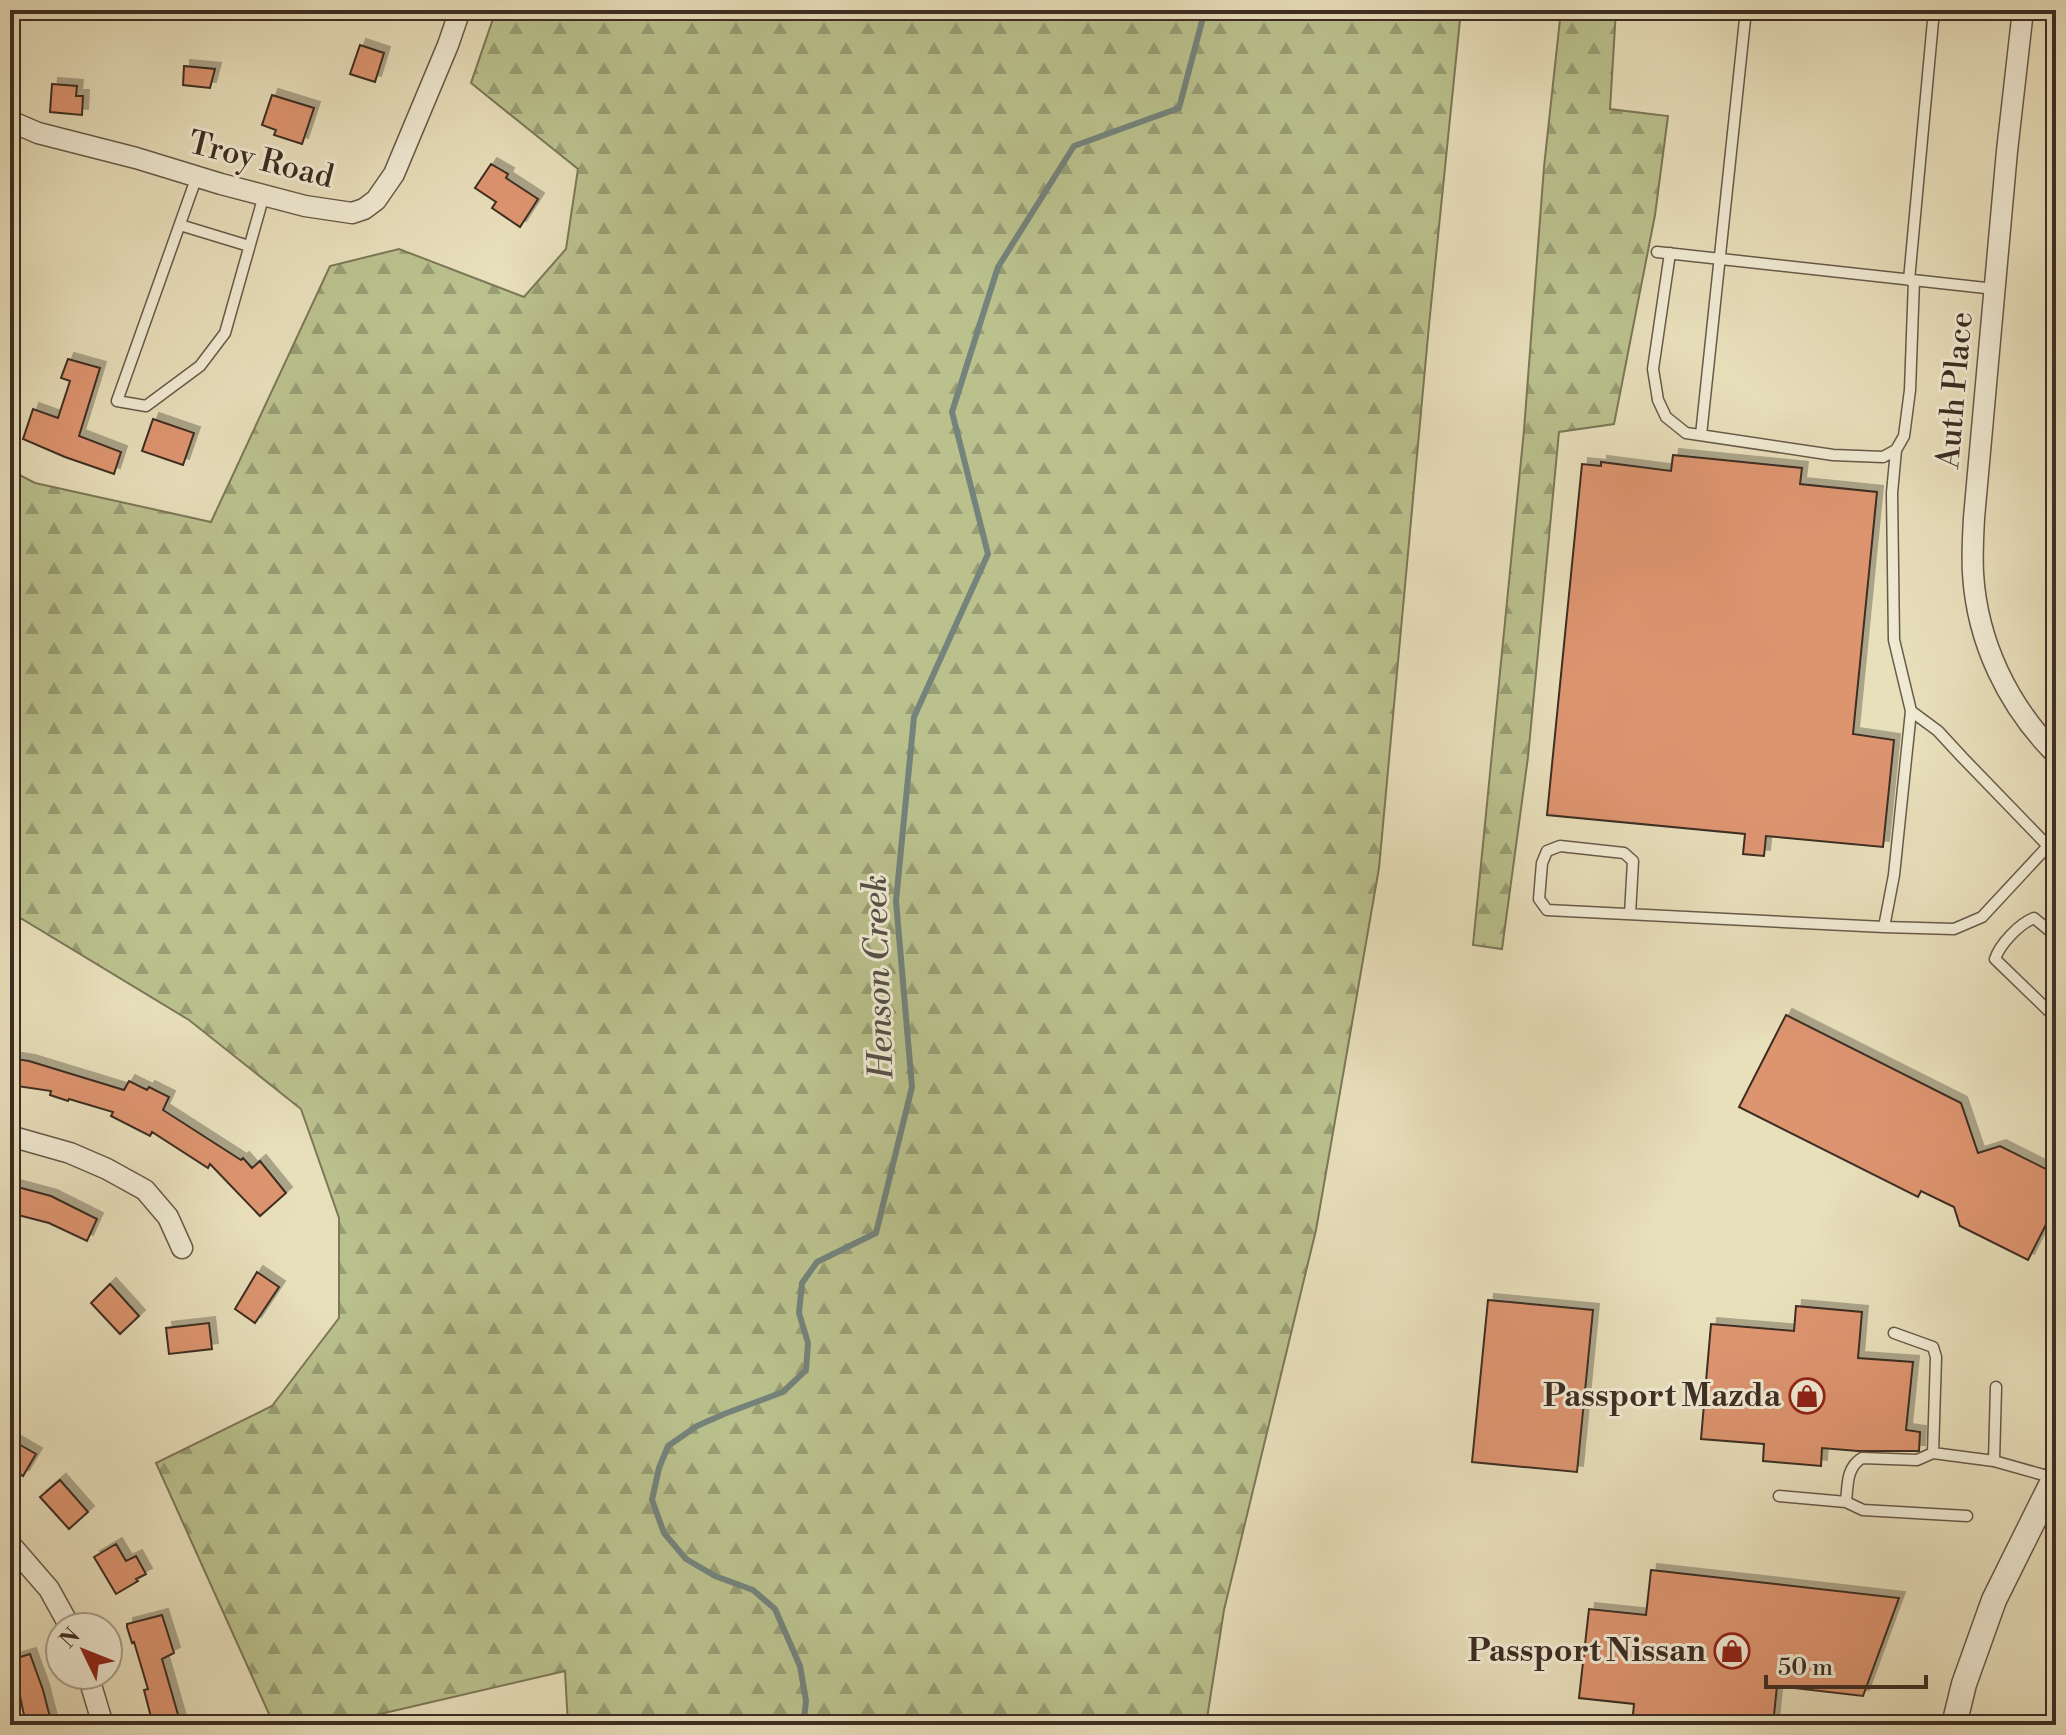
<svg xmlns="http://www.w3.org/2000/svg" width="2066" height="1735" font-family="'Libre Bodoni',serif">
	<style>
		.forest { fill: url(#forest-firs); stroke: #7c7758; stroke-width: 2 }
		.lines { fill: none; stroke-linecap: round; stroke-linejoin: round }
		.stream { stroke: #74837b; stroke-width: 6 }
		.building { fill: #dd9570; stroke: #3d2d23; stroke-width: 2; filter: url(#shadow) }
		.service-casing { stroke: #685a49; stroke-width: 13 }
		.minor-casing { stroke: #685a49; stroke-width: 23 }
		.tertiary-casing { stroke: #685a49; stroke-width: 27 }
		.service { stroke: #f0ead3; stroke-width: 10 }
		.minor { stroke: #f0ead3; stroke-width: 20 }
		.tertiary { stroke: #f0ead3; stroke-width: 24 }
		.labels { text-anchor: middle; dominant-baseline: central; stroke-width: 6; stroke-linejoin: round; paint-order: stroke }
		.street-label { font-size: 32px; fill: #3d2d23; stroke: #f0ead3 }
		.poi-label { font-size: 32px; font-weight: bold; fill: #3d2d23; stroke: #f0ead3; text-anchor: end }
		.water-label { font-size: 34px; font-style: italic; fill: #545148; stroke: #f0ead3 }
	</style>
	<defs>
		<pattern id="forest-firs" width="22" height="20" patternUnits="userSpaceOnUse" patternTransform="scale(2)"><rect width="22" height="20" fill="#bac18d"/><path d="M5 1l3.5 6h-7zM16 11l3.5 6h-7z" fill="#989d73"/></pattern>
		<filter id="shadow"><feDropShadow dx="6" dy="-6" stdDeviation="0" flood-color="#0004"/></filter>
	</defs>
	<rect width="100%" height="100%" fill="#e8dfbb"/>
	<filter id="stains"><feTurbulence type="fractalNoise" baseFrequency=".0025" numOctaves="4"/><feColorMatrix values="0 0 0 0 .2 0 0 0 0 .09 0 0 0 0 .02 0 0 0 .5 -.17"/></filter>
	<radialGradient id="worn" r=".72"><stop offset=".6" stop-color="#630" stop-opacity="0"/><stop offset="1" stop-color="#630" stop-opacity=".3"/></radialGradient>
	<path class="forest" d="M496,10h965l-32,315 -50,543 -63,362 -92,380 -18,115h-638l-3,-54 -232,54h-59l-118,-262 116,-57 67,-88v-100l-38,-109 -112,-89 -167,-101 -12,-1v-448l25,13 176,39 119,-256 69,-17 125,48 42,-48 12,-80 -107,-86z
		M1561,10h55l-6,99 58,7 -13,99 -41,209 -55,8 -31,325 -26,192 -29,-4 51,-515 20,-263z"/>
	<g class="lines">
		<path class="stream" d="M806,1725l-2,-6 2,-18 -6,-35 -25,-57 -22,-19 -38,-14 -29,-17 -22,-26 -12,-33 7,-32 9,-22 29,-20 27,-12 59,-22 23,-22 2,-27 -9,-30 3,-30 15,-21 59,-29 36,-146 -16,-186 18,-184 74,-163 -36,-142 46,-145 76,-121 105,-38 26,-98"/>
	</g>
	<path class="building" d="M360,45l24,8 -9,29 -25,-8z
		M184,66l31,3 -5,19 -27,-3z
		M52,84l25,2 -1,10h7l-1,19 -32,-3z
		M272,95l42,13 -12,36 -28,-9 2,-5 -14,-5z
		M491,164l17,10 -2,4 32,21 -18,28 -28,-19 4,-6 -21,-14z
		M68,359l32,9 -21,68 42,16 -7,22 -49,-17 -42,-18 10,-30 25,9 12,-37 -9,-3z
		M153,419l41,14 -11,32 -41,-14z
		M1673,455l129,13 -2,16 77,8 -24,242 41,6 -11,107 -117,-11 -2,20 -21,-2 2,-20 -198,-19 35,-351 19,2v-4l70,9z
		M1786,1015l175,88 17,50 22,-7 56,28v31l-28,55 -68,-34 -6,-19 -33,-16 -3,6 -179,-90z
		M10,1058l19,3 95,29 5,-9 18,9 2,-3 20,10 -6,13 78,50 2,-2 9,10 8,-7 26,32 -26,23 -50,-52 -2,4 -56,-36 -2,4 -39,-20 2,-4 -44,-13 -1,2 -18,-6 1,-4 -41,-6z
		M10,1185l41,11 46,23 -10,22 -38,-18 -39,-10z
		M257,1272l22,15 -24,36 -20,-14z
		M110,1284l29,32 -19,18 -29,-31z
		M1488,1300l105,10 -16,162 -105,-10z
		M1796,1306l66,6 -4,46 55,4 -7,68 14,2 -1,19h-61l-36,-3 -1,18 -58,-5 1,-17 -63,-5 10,-115 83,7z
		M209,1323l3,26 -43,5 -3,-26z
		M10,1439l26,15 -13,22 -13,-8z
		M60,1480l28,32 -19,17 -29,-32z
		M116,1544l10,17 10,-5 10,18 -10,5 2,2 -22,13 -22,-37z
		M1651,1570l248,28 -36,98 -86,-10 -4,39h-141l2,-21 -55,-6 10,-89 57,6z
		M162,1615l12,38 -12,6 19,66h-28l-9,-35 4,-1 -14,-47 -2,1 -5,-16v-3z
		M30,1654l13,36 9,35h-26l-6,-29 -10,3v-39z"/>
	<g class="lines">
		<defs>
			<path id="service" d="M197,176l-80,225 29,5 54,-40 25,-33 39,-138
				M180,225l69,21
				M1657,252l338,37
				M1670,253l-17,116 5,31 8,17 20,16 147,22 50,2 13,-7 8,-14 6,-46 4,-110
				M1909,280l25,-270
				M1701,435l45,-425
				M2056,837l-8,9 8,7
				M1630,914l3,-53 -9,-8 -64,-7 -13,5 -5,12 -3,36 8,11 337,17 10,-52 17,-164 -17,-71 -2,-147 4,-43
				M1884,927l70,2 28,-12 66,-71 -86,-89 -24,-26 -27,-20
				M2056,936l-22,-18c-15,6 -34,26 -39,41l61,59
				M1894,1333l39,14 3,10 -3,96 61,8
				M1996,1387l-2,74 60,17
				M1779,1496l67,6c2,-17 0,-34 16,-44l55,2 16,-7
				M1846,1502l17,8 104,6
				M2041,1506l15,7"/>
			<path id="minor" d="M2023,10l-16,141 -33,367c-1,18 -2,37 -1,55 4,69 35,133 83,181
				M10,121l28,12 98,25 85,26 84,22 47,7 12,-4 12,-9 18,-26 54,-129 12,-35
				M10,1136l60,17 37,16 38,21 23,27 14,31
				M10,1544l39,45 21,38
				M88,1675l15,50"/>
			<path id="tertiary" d="M1954,1725l10,-41 30,-84 62,-125"/>
		</defs>
		<use href="#service" class="service-casing"/>
		<use href="#minor" class="minor-casing"/>
		<use href="#tertiary" class="tertiary-casing"/>
		<use href="#service" class="service"/>
		<use href="#minor" class="minor"/>
		<use href="#tertiary" class="tertiary"/>
	</g>
	<defs>
		<symbol id="shop-ring" viewBox="-11 -11 22 22"><circle r="9.5" fill="#f0ead3" stroke="#8f2418" stroke-width="1.5"/><path d="M-5-2.5h2.3a2.7 3.5 0 0 1 5.4 0H5L5.5 6h-11ZM-1.5-2.5h3a1.5 2.3 0 0 0-3 0Z" fill="#8f2418"/></symbol>
	</defs>
	<g fill-rule="evenodd">
		<use href="#shop-ring" x="1787" y="1376" width="40" height="40"/>
		<use href="#shop-ring" x="1712" y="1631" width="40" height="40"/>
	</g>
	<g class="labels">
		<g class="street-label">
			<text transform="translate(261 160) rotate(14)">Troy Road</text>
			<text transform="translate(1955 390) rotate(-85)">Auth Place</text>
		</g>
		<g class="poi-label">
			<text x="1781" y="1396">Passport Mazda</text>
			<text x="1706" y="1651">Passport Nissan</text>
		</g>
		<g class="water-label">
			<text transform="translate(879 977) rotate(-92)">Henson Creek</text>
		</g>
	</g>
	<rect width="2066" height="1735" fill="none" stroke="#e8dfbb" stroke-width="40"/>
	<rect x="12" y="12" width="2042" height="1711" fill="none" stroke="#3d2d23" stroke-width="4"/>
	<rect x="20" y="20" width="2026" height="1695" fill="none" stroke="#3d2d23" stroke-width="2"/>
	<g transform="translate(84 1651) rotate(313)"><circle r="38" fill="#f0ead3" stroke="#a89e8d" stroke-width="2"/>
	<path d="M0-6L14 30L0 20L-14 30Z" fill="#8f2418"/>
	<text y="-12" font-size="22" font-weight="bold" text-anchor="middle" fill="#3d2d23">N</text>
	</g>
	<path d="M1766 1675v12h160v-12" fill="none" stroke="#3d2d23" stroke-width="4"/>
	<text x="1778" y="1675" font-size="24" fill="#3d2d23" stroke="#f0ead3" stroke-width="6" paint-order="stroke">50 m</text>
	<rect width="100%" height="100%" filter="url(#stains)"/>
	<rect width="100%" height="100%" fill="url(#worn)"/>
</svg>
